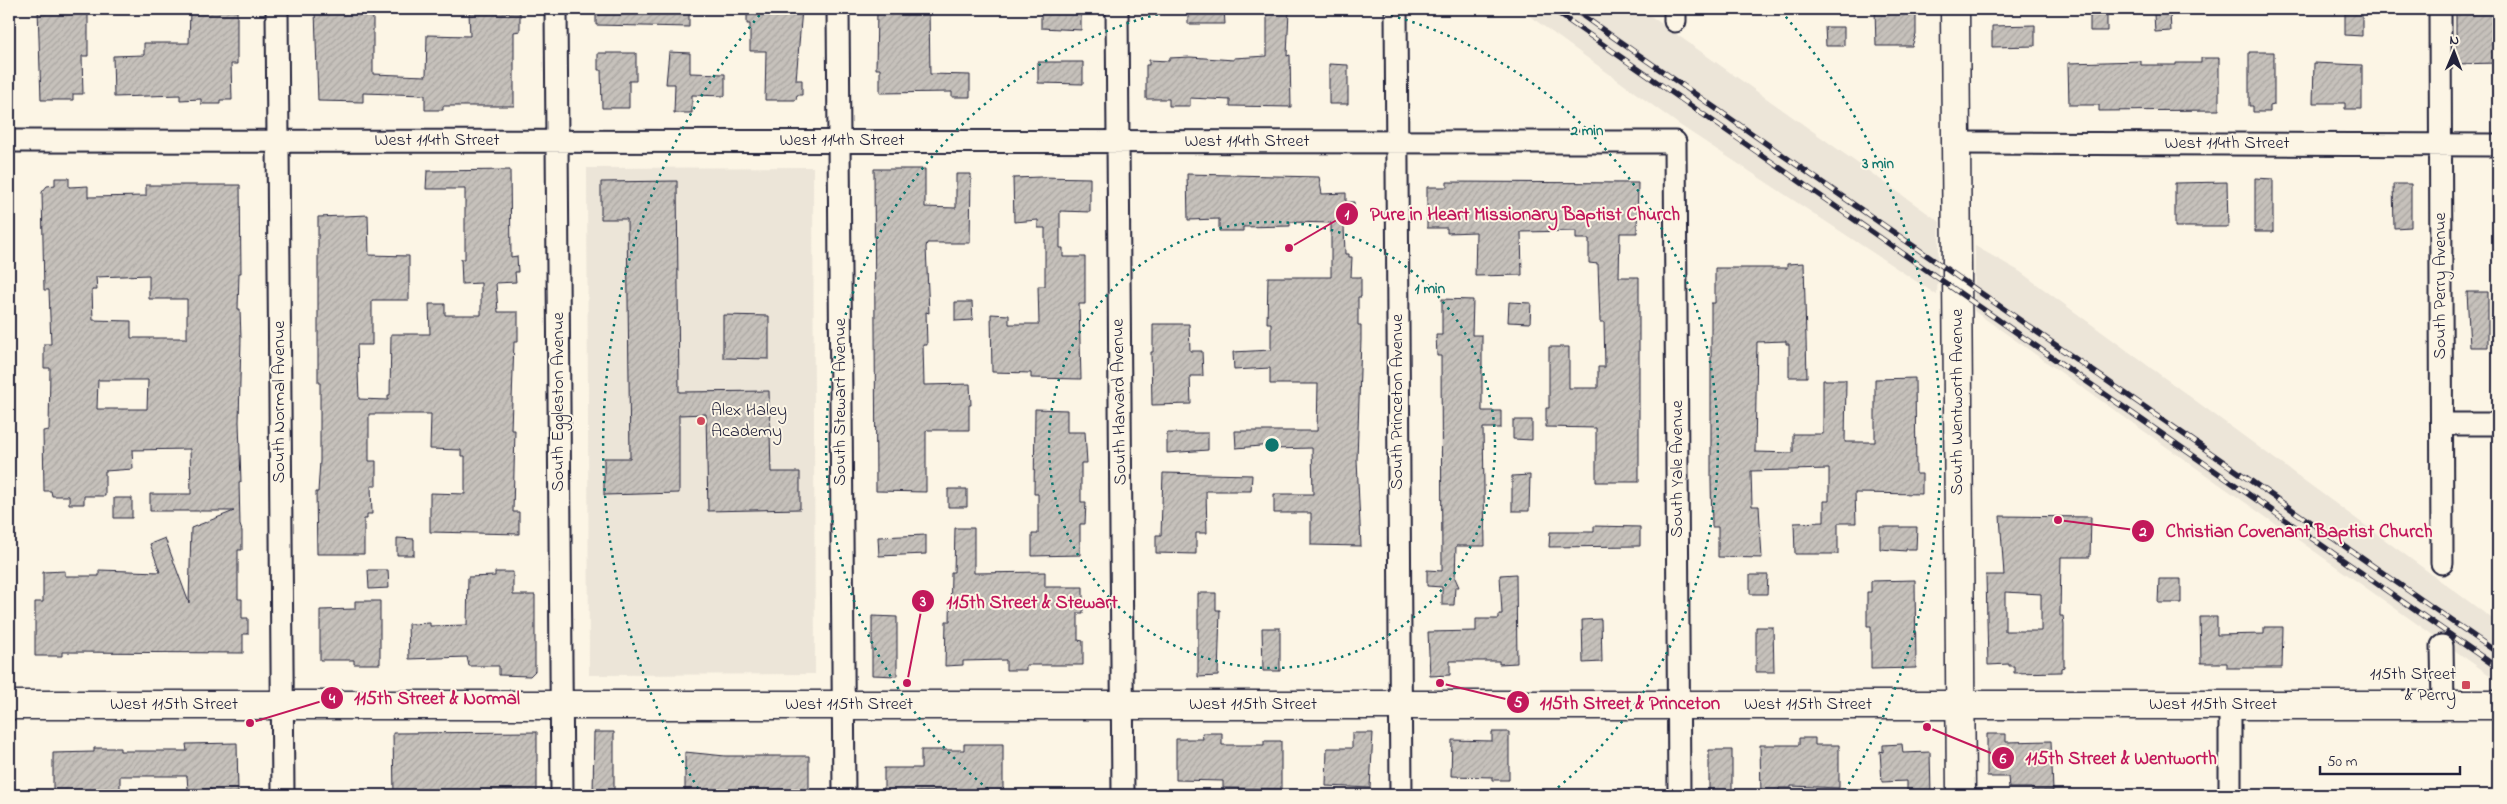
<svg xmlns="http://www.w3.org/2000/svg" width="2507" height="804" font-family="'Indie Flower',sans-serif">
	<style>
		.built { fill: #ece5d8 }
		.building { fill: url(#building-hatch); stroke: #22223b; fill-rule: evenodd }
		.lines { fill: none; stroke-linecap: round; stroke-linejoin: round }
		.street-casing { stroke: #22223b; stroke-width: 25 }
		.secondary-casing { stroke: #22223b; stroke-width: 31 }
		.street { stroke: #fcf5e5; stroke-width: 21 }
		.secondary { stroke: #fcf5e5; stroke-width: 28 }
		.rail-casing { stroke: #22223b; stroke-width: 5.5 }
		.rail { stroke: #fcf5e5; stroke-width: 4; stroke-dasharray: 11; stroke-linecap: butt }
		.ring { fill: none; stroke: #0f766e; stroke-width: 2.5; stroke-dasharray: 2.5 5 }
		.poi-dot { fill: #d1495b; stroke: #fcf5e5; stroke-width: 2 }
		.labels { text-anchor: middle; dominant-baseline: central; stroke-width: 4; stroke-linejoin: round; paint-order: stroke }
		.street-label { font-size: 18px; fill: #22223b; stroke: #fcf5e5 }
		.poi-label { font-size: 18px; fill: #22223b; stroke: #fcf5e5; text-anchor: start }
		.centre { fill: #0f766e; stroke: #fcf5e5; stroke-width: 2.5 }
		.ring-label { font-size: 15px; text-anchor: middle; font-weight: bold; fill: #0f766e; stroke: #fcf5e5; stroke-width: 4; stroke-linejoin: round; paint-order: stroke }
		.leader { fill: none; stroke: #c2185b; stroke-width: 2 }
		.callout-dot { fill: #c2185b; stroke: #fcf5e5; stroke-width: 2 }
		.mark-label { font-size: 15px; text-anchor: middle; font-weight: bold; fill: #fff }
		.callout-label { font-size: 19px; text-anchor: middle; font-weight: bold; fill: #c2185b; stroke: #fcf5e5; stroke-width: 4; stroke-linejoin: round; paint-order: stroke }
	</style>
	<defs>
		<pattern id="building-hatch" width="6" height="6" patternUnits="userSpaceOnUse" patternTransform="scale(1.25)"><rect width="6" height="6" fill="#c6c1bb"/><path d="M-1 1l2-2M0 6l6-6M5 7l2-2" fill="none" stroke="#aaa6a2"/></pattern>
	</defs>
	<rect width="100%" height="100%" fill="#fcf5e5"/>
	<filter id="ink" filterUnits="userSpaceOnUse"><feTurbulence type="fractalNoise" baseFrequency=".02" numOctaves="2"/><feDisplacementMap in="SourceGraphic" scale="10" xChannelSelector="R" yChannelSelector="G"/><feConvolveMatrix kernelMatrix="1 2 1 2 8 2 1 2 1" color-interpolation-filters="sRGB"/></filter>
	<g filter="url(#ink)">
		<path class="built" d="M1520,9h121l299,213 -3,73 -256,-169z
			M813,167l2,507 -226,1 -2,-507z
			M1975,246l44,25 479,352v58l-524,-370z"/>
		<path class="building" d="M38,9h50v47h-6l1,38h-10v6h-32z
			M596,9l93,2v16l-93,-2z
			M747,9h55l-6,71h6v15h-5l-1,5h-31l1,-49h-16v-27h-3z
			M877,9h52l1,65 40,1v22h-18v-5l-72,1v-24h-4z
			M1041,9l40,1v20l-40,-2z
			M1188,9h36l1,15h-37z
			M1875,9h41v26l-4,11h-36z
			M2456,9h42v54l-42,1z
			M190,10l47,1v53h-6l1,36h-12v4h-19v-5l-21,1v-5l-66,2 -1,-41 31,-1v-12h45z
			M373,10v64l53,2 1,-41 43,1 -1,-23 51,-1v19l-6,1v74h-71v4h-18v-15l-62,-2v9l-45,-1 -3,-90z
			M1267,10h22l-2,46 3,-1 1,52 -61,-1v-6l-40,-2v8h-21v-7h-23v-34h3v-5l20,1v-3l21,-1 44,3v-2l33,-2z
			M2170,13l1,18 -16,1 -1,-18z
			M2345,13h17v23l-17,-1z
			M2090,14h17v17h-17z
			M2035,25v21l-43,1v-21z
			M1825,27h19v19h-18z
			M669,52l21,1v20l35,1v22l-33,-1v18h-18l1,-29h-9z
			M2249,52h25v53l-4,1v6h-17v-6h-4z
			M598,53h38v28h-7v27h-27l-1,-38h-3z
			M2201,58h18v52l-120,1v-6h-30l-1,-42 73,-2v4h35v-2h25z
			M1038,62h45v22l-45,-1z
			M2314,63l48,2v44h-17v-6h-32z
			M1329,64l19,1v39h-19z
			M874,169h51v38l31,1v-34h15l-1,69h-43l-1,4 3,66 -3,-1 1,33h-4l1,40 46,-1 1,21h-2v25h-42l-1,2v60l-50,-1z
			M510,170l1,87 6,-1 1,16h-3l1,10 -20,1 2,29h20v30h-4l-3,88h4l-2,82h6v22l-89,-2v-39l35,1v-38h-4v-6l-31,-1 1,-35h-62v47h7v25h-5l1,28h-5v5h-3v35h-47l-1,-62h2l2,-31v-79h-2v-165l50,-2 1,40 40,1v44h-37v45h-15l2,54 29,1v-5h2l1,-61h39l-1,-30h16v11h36v-32l-19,1 -1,-25h4v-70h-39l1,-18z
			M1187,174l132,3 3,17 24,-1v9h8v23h-10l1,29h4v3h3l-1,20h10v20h-3v28h3v15l-4,120 4,86 -50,-1v-32h-37v-19h39l-1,-46 -39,1v-4l-37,3 -1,-17h82l1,-47h-48v-16l-36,2 -1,-18 38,-2v-27h-4l1,-46h63v-54l-41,-1v4l-47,1v4h-24v-12l-31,1z
			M1040,177l50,1v34l-30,-1v37h3v9h22v47h-6l2,75 -50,-1v-5l-39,-1 -1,-58 18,1v9h30l-1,-38h7v-58h-7v-8l-24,2 -1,-44z
			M55,178h14v9l19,-1v11l58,-1v-11h94l1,88h-2l-1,36h2l1,30 -2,83 2,60h-2l1,43 2,6v19h-4v49h4v19h6v16h-5v19l-181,-1v4h-27v-54h8v-30l22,-1v5h34v-6l61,2 -10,-28 15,-6 24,65 2,-75 43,-17h-84v-17h41l-1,-45 -58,1 1,19 -28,2v25h-21v8h-15v-8h-17l-1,-5h-7l-1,-60 6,-1 1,-62h-6v-24h7l-2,-54h-5l-2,-98 5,-6 8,-1zM149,275v24h38v39h-56v-17l-38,-1 -1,-30h5l-1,-13zM98,380h50l-1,29h-50z
			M2255,178l18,1v53h-18z
			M677,181l2,211 90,-1 2,81h29v37l-92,2 -2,-97 -27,1v78l-75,2v-37h26l-3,-239h-26v-37z
			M1447,182l191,1 -1,50h-17l-1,44h20v205h-43v-54l-50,-1v-19h3v-61h20v41h29v-21h7l-1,-45h-4l-2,-58 -9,-1v-24h-13v-8l-55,1 1,43 -47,1 1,-44 -29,1v-5h-20v-41h20z
			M2227,182l1,45h-53v-44z
			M2393,184h18v43l-17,1z
			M1804,263l3,114h-18v-33h-3v-3l-29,1 -2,110 38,1v-19h30v-54h23l-1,62h30v-63l40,-1 1,96h6v20l-67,-1 1,30h-18v31h-43l-1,-31 30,-1v-21h5v-32l-78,2 1,35h7l3,52 -44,-1v-30h-6l-1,-47v-177h4v-35h72v-4z
			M2467,292h21v55h-18z
			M1442,299l31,1 -1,35h10v76h19v17h-18l2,118h-29l-1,32 4,9h-4l-1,18h-12v-18l-15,-1v-16l15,1 -1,-215h-4l-1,-21h6z
			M955,302h17l1,18 -18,1z
			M1509,302l22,1 -1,20 -22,-1z
			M723,315l46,1v43l-46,-1z
			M1153,324h36l1,27h12l1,25h-13l1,28 -39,1 -1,-53h2z
			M1035,409l32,1v22h18l2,31h-6v39h5l-1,22h-5v31l-48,1v-22h6v-40h-4z
			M1513,420h19v20l-19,-1z
			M1167,433h41v17l-41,3z
			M1163,473l89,2 -1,16h-45l1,42h-11v21l-40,-1v-18h5z
			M1530,475l-1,36h-17v-35z
			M948,489h19v18h-19z
			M114,498h18v20h-18z
			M2000,516l91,1 -1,40h-29l-1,59h3l1,8v43l-3,1v4l-47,1v-7h-5v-2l-21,1 -2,-90h18zM2005,592l36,2v37h-36z
			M1594,526l46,1v19l-91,1 1,-15h44z
			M1880,527h37l-1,22h-10v2l-26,-2z
			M955,528h19v45l71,-1v15h38v26h-5v27l5,1v24h-57v5h-20v-10l-43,1v4l-18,1 1,-45h4l1,-49h3z
			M926,535v19l-47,2 -1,-19z
			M397,538l17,1v16h-17z
			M368,570h20l1,18 -20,1z
			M495,572h18v23h22v76l-5,5 -31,-1v-9h-30l-2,-9 -58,2 -1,-35 22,-1v3l37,-1 1,-48 27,-1z
			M1516,574l1,89 -18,1v-3h-49v14l-20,1 -2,-44 48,-1v-12h23v-5h3l-2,-39z
			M1750,575h18l-1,19h-17z
			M2159,579h22v24h-23z
			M1915,580l1,88 -45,1v-43h-4v-34h4v-11z
			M1198,593h18v17h4l-2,66 -20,1z
			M355,601h25v63h-26v-4h-34v-50l35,-1z
			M872,616l25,1v59l-25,-1z
			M2200,617h17v18l47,-1v-7h19l-1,41h-55v-5h-26z
			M1601,619l1,43 -19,1 -1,-43z
			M1756,627h17l1,45h-18z
			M1262,628h18v43h-17z
			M537,732v63h-143l-1,-62z
			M594,732h20v63h-21z
			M1492,732h17v48h-17v-3l-41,-1 1,-36 40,1z
			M1202,733h20v12h42v-4h17v48l-58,-1v-7l-47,-1v-41h27z
			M1352,733h21l-3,55 -44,-2 1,-38h25z
			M1987,734h19v8l45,-1 2,50 -21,1v-4h-23l-1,-11h-21z
			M1799,738h16v7h24v43l-48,-2v2h-12v7h-18l-1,-50h39z
			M237,743l1,50h-27v-4l-23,1 -1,-14h-67v15l-40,1v3h-27v-42l41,-1v-4h26v3h67l-1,-7z
			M964,744h39v47l-93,1v3h-26v-27h37v-18h43z
			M1902,744l1,9 27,-1 1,43h-24v-14l-25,1 -2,-31 3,1v-7z
			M1709,750h23v43h-23z
			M685,752l40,4h84v34h-35v5h-89z"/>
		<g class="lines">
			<defs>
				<path id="street" d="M277,9l6,786
					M556,9l6,786
					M838,9l6,786
					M1117,9l6,786
					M1396,9l5,786
					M1675,9v12
					M2440,9l2,554
					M9,141l1666,1 4,653
					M1956,143l542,2
					M2442,424h56
					M2442,646l1,59
					M2230,705v90"/>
				<path id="secondary" d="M1955,9l6,786
					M9,705h2489"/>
			</defs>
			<use href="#street" class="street-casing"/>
			<use href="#secondary" class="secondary-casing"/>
			<use href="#street" class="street"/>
			<use href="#secondary" class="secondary"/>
			<defs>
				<path id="rail" d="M1552,9l946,659
					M1573,9l925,644"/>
			</defs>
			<use href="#rail" class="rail-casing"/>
			<use href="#rail" class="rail"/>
		</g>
	</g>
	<g class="ring">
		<circle cx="1272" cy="445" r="223"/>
		<path d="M994 794A446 446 0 0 1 1175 10M1369 10A446 446 0 0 1 1550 794"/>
		<path d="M702 795A669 669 0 0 1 763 11M1781 11A669 669 0 0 1 1842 795"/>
	</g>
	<g class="poi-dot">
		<circle cx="701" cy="421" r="5"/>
		<rect x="2461" y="680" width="10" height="10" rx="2.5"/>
	</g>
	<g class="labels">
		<g class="street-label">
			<text x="437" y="141">West 114th Street</text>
			<text x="842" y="141">West 114th Street</text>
			<text x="1247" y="142">West 114th Street</text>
			<text x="2227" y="144">West 114th Street</text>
			<text transform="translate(2441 286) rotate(-90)">South Perry Avenue</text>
			<text transform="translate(280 402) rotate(-90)">South Normal Avenue</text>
			<text transform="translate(559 402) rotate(-90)">South Eggleston Avenue</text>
			<text transform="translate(841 402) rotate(-90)">South Stewart Avenue</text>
			<text transform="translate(1120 402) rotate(-91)">South Harvard Avenue</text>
			<text transform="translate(1398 402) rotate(-90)">South Princeton Avenue</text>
			<text transform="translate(1958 402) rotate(-90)">South Wentworth Avenue</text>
			<text transform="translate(1678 469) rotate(-90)">South Yale Avenue</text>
			<text x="174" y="705">West 115th Street</text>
			<text x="849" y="705">West 115th Street</text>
			<text x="1253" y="705">West 115th Street</text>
			<text x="1808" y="705">West 115th Street</text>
			<text x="2213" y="705">West 115th Street</text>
		</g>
		<g class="poi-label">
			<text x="711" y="411">Alex Haley<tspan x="711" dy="21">Academy</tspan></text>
			<text x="2456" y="675" text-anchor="end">115th Street<tspan x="2456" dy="21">&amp; Perry</tspan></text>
		</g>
	</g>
	<circle cx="1272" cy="445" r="8" class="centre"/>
	<g class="ring-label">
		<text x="1587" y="135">2 min</text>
		<text x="1878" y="168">3 min</text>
		<text x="1430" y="293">1 min</text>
	</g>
	<path class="leader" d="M1289 248L1347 214M2058 520L2143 531M907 683L923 601M250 723L332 698M1440 683L1518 702M1927 727L2003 758"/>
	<g class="callout-dot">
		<circle cx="1289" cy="248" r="5"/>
		<circle cx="2058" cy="520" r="5"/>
		<circle cx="907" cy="683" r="5"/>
		<circle cx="250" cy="723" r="5"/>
		<circle cx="1440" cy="683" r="5"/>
		<circle cx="1927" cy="727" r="5"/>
		<circle cx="1347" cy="214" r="12"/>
		<circle cx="2143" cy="531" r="12"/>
		<circle cx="923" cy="601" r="12"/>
		<circle cx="332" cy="698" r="12"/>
		<circle cx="1518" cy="702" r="12"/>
		<circle cx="2003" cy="758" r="12"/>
	</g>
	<g class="mark-label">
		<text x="1347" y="219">1</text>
		<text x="2143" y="536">2</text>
		<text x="923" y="606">3</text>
		<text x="332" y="703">4</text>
		<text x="1518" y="707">5</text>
		<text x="2003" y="763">6</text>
	</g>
	<g class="callout-label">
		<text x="1525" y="220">Pure in Heart Missionary Baptist Church</text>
		<text x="2299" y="537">Christian Covenant Baptist Church</text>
		<text x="1032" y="608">115th Street &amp; Stewart</text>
		<text x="437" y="704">115th Street &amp; Normal</text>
		<text x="1630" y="709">115th Street &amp; Princeton</text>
		<text x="2121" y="764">115th Street &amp; Wentworth</text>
	</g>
	<rect width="2507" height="804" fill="none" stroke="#fcf5e5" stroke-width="30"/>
	<rect x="15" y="15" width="2477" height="774" fill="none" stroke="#22223b" stroke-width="2" filter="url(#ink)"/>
	<g transform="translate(2454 52) rotate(1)" stroke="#fcf5e5" stroke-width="4" paint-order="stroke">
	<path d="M0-4L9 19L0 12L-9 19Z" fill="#22223b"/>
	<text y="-8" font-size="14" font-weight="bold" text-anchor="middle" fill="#22223b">N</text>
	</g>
	<path d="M2320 766v8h140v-8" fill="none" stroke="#22223b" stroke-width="2.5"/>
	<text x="2327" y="766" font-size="15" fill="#22223b" stroke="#fcf5e5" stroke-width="4" paint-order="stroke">50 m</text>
</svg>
